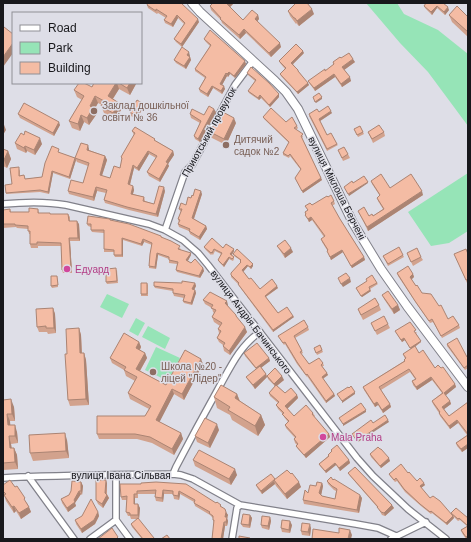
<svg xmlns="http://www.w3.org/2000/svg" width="471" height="542" font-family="Helvetica,sans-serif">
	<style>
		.green { fill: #96e4b7 }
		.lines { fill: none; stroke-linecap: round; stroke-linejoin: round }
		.street-casing { stroke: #81818a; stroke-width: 8 }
		.secondary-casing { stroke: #81818a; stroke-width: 10 }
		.street { stroke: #fff; stroke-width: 5.5 }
		.secondary { stroke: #fff; stroke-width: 8 }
		.wall { fill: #d2a28d }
		.shaded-wall { fill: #ab8473 }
		.building { fill: #f4bca4; stroke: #ab8473 }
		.education-dot { fill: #8d6e63; stroke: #dedee7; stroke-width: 1.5 }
		.hotel-dot { fill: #d1479c; stroke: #dedee7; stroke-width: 1.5 }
		.labels { text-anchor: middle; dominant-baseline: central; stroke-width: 3; stroke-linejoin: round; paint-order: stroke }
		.education-label { font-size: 10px; fill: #785e54; stroke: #dedee7; text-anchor: start }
		.street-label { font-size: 10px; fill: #18181c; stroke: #dedee7 }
		.hotel-label { font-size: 10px; fill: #b23c85; stroke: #dedee7; text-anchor: start }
	</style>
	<rect width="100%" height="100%" fill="#dedee7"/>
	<path class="green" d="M366,3h31l7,11 34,16 30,24v72l-40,-54 -28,-29z
		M468,173v58l-19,12 -18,3 -23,-34z
		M107,294l22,10 -7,14 -22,-11z
		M136,318l9,5 -7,13 -9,-5z
		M148,326l22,12 -5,11 -23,-12z
		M156,347l24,11 -12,23 -23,-11z"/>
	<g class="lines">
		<defs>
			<path id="street" d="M3,204c21,-2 41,-3 63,1l83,19 16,6 18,10 8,7 7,6 10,12 149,193 16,18 17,16 18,17 38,30
				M165,230l20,-58 7,-7 43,-80 18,-24
				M173,474l3,-7c13,-25 27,-51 41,-76 12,-21 22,-45 43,-59
				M116,475v45l14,19
				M28,476l46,63
				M3,478c57,-3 113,-3 170,-4l8,1 12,4 47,26 116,19 22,4 18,8
				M90,539l26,-19
				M232,539l5,-31 3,-3
				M391,539l35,-17"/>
			<path id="secondary" d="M192,3l8,9 75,69 11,11 12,17 55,114 28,46 26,37 61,81"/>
		</defs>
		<use href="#street" class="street-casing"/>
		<use href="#secondary" class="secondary-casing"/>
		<use href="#street" class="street"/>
		<use href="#secondary" class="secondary"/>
	</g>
	<path class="wall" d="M426,3l23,7 -4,5 -8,-7 -5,7 -7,-7 -1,-2z
		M233,4l-3,3 13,13 15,-5 1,4 -2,2 24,26 -10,10 -25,-24 -6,6 -18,-16 -1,-3 -10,-10 -1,-4z
		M147,5l52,17 -17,25 -6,-5 -2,-3 10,-15 -6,-6 -5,9 -8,-4 -1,-3 2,-2 -8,-5 -1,1 -9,-6z
		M288,11l26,3 -15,12 -3,-3v1l-6,-8z
		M449,15l19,2v20l-16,-15z
		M204,39l42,25 -11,14 -5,-4 -2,3 -1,-1 -5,9 3,4 -3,5 -9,-6 -5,9 -8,-5 -1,-3 6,-11 -10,-7v-2l15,-23 -5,-5z
		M304,53l-11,11 6,8 10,13 -11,9 -17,-18 -1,-2 5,-5 -5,-6 -1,-2z
		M190,56v1l1,3 -5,9 -10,-6 -2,-3z
		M341,58l14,4 -11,8 7,11 -9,6 -7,-10 -20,14 -5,-7 -2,-3 17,-10 8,-6v-3z
		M247,73l32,21v3l-9,10 -9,-9 -2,2 -10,-7 -1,-2 7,-10 -7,-6z
		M94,83h42v1l-6,11 -11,-6 -6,10 6,4 2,7 -6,10 -11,-7 -3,-7 1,-1 -4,-2 -4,7 2,5 -7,10 -5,-3 -4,9 -8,-3 -3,-7 13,-21 -5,-3 -3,-7 18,-3z
		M142,103l2,4 -8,12 -5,-3 -1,-4z
		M216,112l-16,30 -5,-3 -1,-3 6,-13 -9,-5 -1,-4 14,1z
		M319,112l13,1 -12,8 7,14 10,9 1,1 -11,6 -18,-35z
		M18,114l42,11 -6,11 -34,-18z
		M263,117l23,5 11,4 1,2 -2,2 7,6 -1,2 20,42 -19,13 -8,-15 6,-8 -11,-14 -1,2 -6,-3v-2l6,-10 -25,-24z
		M236,123l-10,22 -14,-7 -2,-6z
		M360,126l4,8 -6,3 -4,-8z
		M132,131l24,10 17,10 1,4 -6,9 1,2 -9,16 -11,-6 -2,-4 9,-14 -7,-4 -10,17 -5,-3 -4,17 3,1 1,4 -1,4 11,3 1,4 9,3 11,-13 -7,26 -29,-7 -24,-7 -1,-3 2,-7 -9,-2 -3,10 -25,-7 -1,-3 15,-8 5,-17 -11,-4 -1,-2 -6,19 -17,-6 -4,21 -9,-2 -34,2v-1l6,-9 8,-15v7l4,-1 1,4 17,-2 18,-26 -1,2 16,5 14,-9v1l16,6 2,4 -5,16 8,2 10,-10 2,-8 -1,-3 13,-22z
		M368,132h16l1,4 -12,7z
		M15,143l27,1 -7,11 -8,-4 -1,2 -9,-4z
		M3,149l5,2 3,8 -4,9 -4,-2z
		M338,150l10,4 2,4 -7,3z
		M371,181l19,7 33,7 -55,36 -10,-20 11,5h4l10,-7 -5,-8 -1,-3 3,-2 -8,-12z
		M202,194l-8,25 12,7 1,3 -7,11 -10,-6 -1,-3 -10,-4 -1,-3 1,-1 -1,-4 3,-7 -2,-3 7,-4 5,-7z
		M328,197l6,4 1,3 -3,2 8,13 24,38 1,3 -13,8 -9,-16 -12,8 -3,-7 -1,-2v-1l-5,-8 -1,-3 3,-2 -12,-17 -3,2 -4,-7v-3l3,-2 -3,-4 7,-1z
		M10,209l1,3h18l9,-3 1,4 11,1h18l2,3v4l9,3 1,17h-10l2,32h-9l-1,-3 -1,-24h-23v2h-7l-1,-4v-10h-1l-1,-5 -11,-1 -1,-1 -13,1v-18z
		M111,220l50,16 1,2 19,11 -1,1 11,5 -3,6 3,2 12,5 1,3 -4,7 -23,-6 -1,-2 1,-6 -8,-1v-4l-11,-4 -2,14 -7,-1v-2l1,-11v-1l2,-9 -8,-3 -2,4 -19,-6v17h-8l-1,-2v-3h-10v-19l-12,-1 -1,-2v-3l-3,-1 -1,-2z
		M277,246l16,6 -8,6z
		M204,247l30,2v2l-2,4 2,2v2l-1,2 -4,-2 -5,8 -5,-5 -1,-2 3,-6 -6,-3 -2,4 -1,-1 -1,1 -6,-6z
		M407,253l14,4 2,3 -10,6z
		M233,254l20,12 -2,3 -3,-3 -5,6 6,7 11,10 18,-1 -12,9 12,16 15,3 1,1 -21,15 -34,-46 -1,-2 -7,-7v-2l9,-12v-3l-6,-4z
		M468,254v29h-1l-11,-25z
		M403,255l1,2 -16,9 -5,-10z
		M117,270l1,13 -11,1 -1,-2 2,-7z
		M397,273l16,1 1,3 -3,2 5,7 6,7 26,26 11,6 1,3 -18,10 -9,-16 -3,1 -14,-20 -18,-27z
		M57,276l1,11 -6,1 -1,-2z
		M366,281l11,2 1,1 -8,5 1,2 -9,6 -6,-9 11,-6z
		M147,283l1,2v11h-7v-2z
		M195,283l1,3 -2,4h1l1,3 -4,12 -8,-2 -1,-2 1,-3 -10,-2 -1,-3v-2l-18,-3 -1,-2z
		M382,295l16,10 2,5 -6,4 -10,-15z
		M203,300l25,5v1l9,12 10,14 -17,23 -6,-4 -1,-5v-1l-4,-3 -2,-4 2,-5 -1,-4 2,-3 -6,-4 -2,-5 2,-4 -1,-1 -1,-4 -7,-4z
		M379,305l2,5 -18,10 -3,-6 -2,-5z
		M53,308l2,6 1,19 -8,1 -1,-2h-8l-2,-5z
		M371,323l17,1 2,4 -13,7z
		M308,327l1,3 -14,8 7,13 1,2 -2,1 8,10 14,-1 1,3h-2l6,9 -5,4 11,15 1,2 -9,7 -19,-27v1l-10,-13 -12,-20 -1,1 -6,-9z
		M79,328l2,7 1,18h2l2,7 3,45 -19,1 -2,-6 -1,-46z
		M395,331l22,1 -1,1 5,9 -6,5 4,6 16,15 20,16 1,3 -11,8 5,6 1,3 -7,5 5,7 19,-14v46l-6,4 -5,-6 -1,-3 11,-8 -9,-12 -8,6 -10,-13 -1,-3 -6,-9 -1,-3 10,-8 -10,-13 -15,10 -4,-5 -1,-4 3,-2 -5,-7 -29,18 9,14 1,3 -8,6 -5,-8 -3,2 -11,-17 -1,-3 41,-26v-1l1,-1 -2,-5 8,-5 -6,-9 -3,2z
		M139,342l2,5 -1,3 5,3 2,5 -7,13 26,14 37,-21 -19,36 -10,-6 -15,28 22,11 2,6 -9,16 -22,-12 -15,-4h-38l-2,-5 48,-18 4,-7 -19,-10 -2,-6 7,-12 -9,-5 -2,-6 -12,-7 -2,-5z
		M447,344l20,13 1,-1v12l-3,2 -18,-24z
		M320,345l3,7 -6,3 -3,-7z
		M244,353l25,5 1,3 -9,6 5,7 1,3 -12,12 -7,-9 -2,-3 10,-8 -11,-13z
		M267,376l17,4 -7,6 8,7 12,2 1,3 -11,11 7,7 19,-3 2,3 -1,1 15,17 1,3 -24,21 -8,-9 -2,-3 1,-1 -2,-2 -1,-4 1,-1 -9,-10 -1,-3 3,-3 -4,-5 -1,-3 -5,-5 -2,-4 2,-2 -8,-7 -1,-3 6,-7 -7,-7z
		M237,394l3,7 21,14 4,10 -7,11 -26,-16 -2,-5 -13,-7 -3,-11z
		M3,400l11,7 1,14h-5v4l7,7 1,11 -7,1 1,4h2l3,7 1,14 -15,1z
		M219,430l-9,18 -13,-6 -2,-6z
		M67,440l2,18 -36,3 -3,-8z
		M331,450l18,10 1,3 -10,8 -4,-6 -10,8 -6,-7 -1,-2 9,-8v-1l4,-3z
		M370,454l20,7 -9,7 -10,-11z
		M193,460l44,15 -6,10 -36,-19z
		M348,473l46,35 -9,8 -3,-1 -4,-7 -28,-32z
		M408,473l9,8 8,4 -4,3 9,10 21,16 17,4v20l-2,1 -4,-6 -1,-3 6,-4 -7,-6 -2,1 -4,-4v1l-7,7 -15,-12 -1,1 -10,-8 -16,-14 -8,-11 -2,1 -5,-6 -1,-2z
		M291,474l10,13 -14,12 -11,-13 -1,-2 -13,10 -4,-5 -2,-4z
		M333,480l29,18 -3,15 -55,-9 -1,-4 5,-7 8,-7 6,-3 1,3 -2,9 1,1 13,3 1,-8 -2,-1 -6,-6 -1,-3z
		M81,482l2,4 -1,9 -1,-1 -6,9 1,3 -8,6 -6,-9 -1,-4 8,-4z
		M156,482l66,25 6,8 -1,3 1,3 -1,5h-2l-2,13h-11l2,-16 -1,-3v-2l-3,-3 -15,-9 -1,-4 -14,-8 -1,6 -5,-1 -1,-5h-9l-1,8 -7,-1 -1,-4v-3h-17v4h-3v6l5,4 -1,11h-1l16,20h-12l-10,-12 -1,-3 6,-5h-6l-1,-3h-2l-2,-4 1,-12h-5l-1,-3 20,-13z
		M107,483v11l2,4 -6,10 -5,-4 -2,-4z
		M3,485l24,18 4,9 -10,7 -5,-8 -2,2 -8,-12 -2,-6 -1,-2z
		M98,512l1,4 -4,8 -13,9 -6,-9 -1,-4z
		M250,515l2,3 -2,10 -7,-1 -2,-3z
		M270,517l1,4 -2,9 -7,-2 -1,-3z
		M292,525l-2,8 -8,-1 -1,-4z
		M311,528l-1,8 -8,-1 -1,-4z"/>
	<path class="shaded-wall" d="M228,3h4l1,1 -5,5 -1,-5z
		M437,6v2l-5,7 -1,-3z
		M448,7l1,3 -4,5 -1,-3z
		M312,9l2,5 -15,12 -2,-5z
		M177,15l1,3 -5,9 -2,-3z
		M258,15l1,4 -3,4 -1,-4z
		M198,19l1,3 -17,25 -1,-3z
		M244,29l2,4 -6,6 -1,-4z
		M13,43v10l-10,14v-10z
		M280,43l1,4 -10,10 -2,-4z
		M303,51l1,2 -12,12 -1,-2z
		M189,52l1,4 -2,3 -1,-4z
		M190,57l1,3 -5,9 -2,-3z
		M353,59l2,3 -11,8 -2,-3z
		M245,61l1,3 -11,14 -1,-2z
		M229,72l1,2 -2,3 -1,-3z
		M226,73l1,3 -6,11 -1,-3z
		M334,74l1,3 -20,14 -1,-3z
		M350,77l1,4 -9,6 -1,-3z
		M116,83h1l2,6 -9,14 -2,-7z
		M130,83h6v1l-6,11 -3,-7z
		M308,83l1,2 -11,9 -1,-2z
		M212,86l1,2 -5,9 -1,-3z
		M224,86l1,3 -3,5 -1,-3z
		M279,94v3l-9,10 -1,-2z
		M260,95l1,3 -2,2 -1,-2z
		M95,96l3,7 -4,7 2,5 -7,10 -2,-7 3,-12z
		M322,97v2l-6,4 -1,-1z
		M119,103l2,7 -6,10 -2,-7z
		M142,103l2,4 -8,12 -1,-4z
		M214,109l2,3 -16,30 -2,-3z
		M331,111l1,2 -12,8 -1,-2z
		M81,115l3,7 -4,9 -2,-7z
		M234,118l2,5 -10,22 -2,-6z
		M3,122l3,8 -3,5z
		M59,122l1,3 -6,11 -1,-3z
		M40,138l2,6 -7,11 -1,-5z
		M88,145l1,4 -1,4 -1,-3z
		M25,146l2,5 -1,2 -2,-5z
		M8,151l3,8 -4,9 -3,-8z
		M148,151l1,3 -10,17 -2,-3z
		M173,151l1,4 -6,9 1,2 -9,16 -1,-3 7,-17z
		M105,156l2,4 -6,18 -1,-3z
		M75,158l1,2 -6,19 -1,-2z
		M133,165l1,3 -5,20 -1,-4z
		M52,171l1,2 -4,21 -1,-2z
		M321,178l1,2 -19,13 -1,-2z
		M368,182v1l-19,13 -1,-2z
		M133,186l1,4 -2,7 -1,-3z
		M96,187l1,4 -3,10 -1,-4z
		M164,187l1,4 -7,26 -2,-3z
		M201,191l1,3 -9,27 -1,-3z
		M422,191l1,4 -55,36 -1,-4z
		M311,217l1,3 -3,2 -1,-3z
		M77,221l2,3 1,17 -2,-3z
		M206,226l1,3 -7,11 -1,-3z
		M69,238l1,3 2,32 -1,-4z
		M122,238l1,2v17l-1,-2z
		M143,239l1,3 -2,4 -1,-2z
		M291,248l2,4 -8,6 -1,-4z
		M234,249v2l-3,5 -1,-2z
		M342,250l1,2 -12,8 -1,-3z
		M157,253l1,2 -2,14 -1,-2z
		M191,253v2l-4,7 -1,-2z
		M229,257v2l-5,8 -1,-2z
		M364,257l1,3 -13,8 -1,-2z
		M253,264v2l-2,3 -1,-2z
		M247,265l1,1 -5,6 -1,-2z
		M203,268l1,3 -4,7 -1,-2z
		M413,274l1,3 -3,3 -1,-3z
		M350,278l1,4 -8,5 -2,-3z
		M195,283l1,3 -3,6 -1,-3z
		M277,286l1,2 -13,9v-1z
		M195,290l1,3 -4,12 -1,-2z
		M370,290l1,1 -9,6 -1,-1z
		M227,301l1,4 -1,3 -2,-5z
		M398,305l2,5 -6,4 -2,-5z
		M53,308l2,6 1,19 -2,-5z
		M293,316l1,1 -21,15v-2z
		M245,327l2,5 -17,23 -1,-4z
		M79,328l2,7 1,25 -2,-7z
		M404,338l1,2 -3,2 -1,-2z
		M421,341v1l-10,7 -1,-1z
		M139,342l2,5 -3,6 -2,-5z
		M84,353l2,7 3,45 -3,-6z
		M145,353l2,5 -9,16 -2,-5z
		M269,358l1,3 -13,10 -1,-3z
		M201,359l2,5 -19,36 -2,-6z
		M327,373l1,2 -6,4v-2z
		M266,374l1,3 -12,12 -2,-4z
		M282,376l2,4 -9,7 -1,-3z
		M431,377l1,3 -15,10 -1,-3z
		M455,384l1,3 -11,9 -1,-3z
		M172,389l2,5 -16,31 -2,-5z
		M355,392v2l-13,9v-2z
		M237,394l4,11 -6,-7z
		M334,394l1,2 -9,7v-2z
		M297,395l1,3 -12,12 -1,-4z
		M11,399l3,8 1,14 -3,-7z
		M450,401l1,3 -8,6 -1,-3z
		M377,402l1,3 -3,2 -1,-3z
		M390,404l1,3 -8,6 -1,-3z
		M366,410v2l-23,14v-2z
		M7,414l3,7 1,12 -3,-8z
		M261,415l4,10 -7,11 -3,-10z
		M388,420l1,2 -31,20 -1,-1z
		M457,420l1,3 -8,6 -1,-3z
		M217,424l2,6 -9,18 -2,-5z
		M15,425l2,7 1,11 -3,-7z
		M65,433l2,7 2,18 -3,-7z
		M181,433l2,6 -9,16 -2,-6z
		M329,434l1,3 -24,21 -2,-3z
		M9,436l2,8 1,11 -2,-7z
		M468,444v4l-6,4 -1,-3z
		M14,448l3,7 1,14 -3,-7z
		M389,458l1,3 -9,7 -1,-2z
		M349,460l1,3 -10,8 -1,-3z
		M335,463l1,2 -10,8 -1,-2z
		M235,469l2,6 -6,10 -2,-6z
		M106,480l1,3 -1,13 1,-1 2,3 -6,10 -1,-4 3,-11z
		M274,481l1,3 -13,10 -1,-3z
		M81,482l2,4 -1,9 -1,-4z
		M299,482l2,5 -14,12 -2,-5z
		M322,483l1,3 -2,10 -2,-3z
		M424,483l1,2 -4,3 -1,-2z
		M163,490l1,4 -1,8 -1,-4z
		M79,491l2,3 -6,9 1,3 -8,6 -1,-4 7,-8z
		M179,491l1,3 -1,6 -1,-4z
		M134,494l1,4v10l-1,-4z
		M360,495l2,3 -3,15 -2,-3z
		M138,504l2,4 -1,11 -1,-4z
		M392,505l2,3 -9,8 -1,-3z
		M14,506l2,5 -2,2 -2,-6z
		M29,507l2,5 -10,7 -2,-6z
		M98,512l1,4 -4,8 -13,9 -1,-4z
		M226,512l2,3 -1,3 1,3 -1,5 -1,-4 -1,-5z
		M250,515l2,3 -2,10 -1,-3z
		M453,516l1,2 -7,7 -1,-2z
		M270,517l1,4 -2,9 -1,-4z
		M290,521l2,4 -2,8 -1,-3z
		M224,522l1,4 -2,13h-2z
		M310,524l1,4 -1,8 -2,-4z
		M350,530l2,5 -1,4h-3z
		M468,535v3l-2,1v-2z"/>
	<path class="building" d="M148,3h33l17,16 -17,25 -7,-5 11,-16 -8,-8 -6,9 -7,-4 3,-4 -11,-7v2l-9,-6z
		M213,3h15l-1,1 16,16 9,-10 6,5 -3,4 25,24 -11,10 -25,-24 -5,6 -19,-16 1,-1 -11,-12z
		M296,3h11l5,6 -15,12 -2,-3h-1l-6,-7z
		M426,3h17l5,4 -4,5 -7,-6 -6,6 -7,-6z
		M457,6l11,11v15l-19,-17z
		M4,27l9,7v9l-10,14v-29z
		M210,30l35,31 -11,15 -5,-4 -2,2 -1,-1 -6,11 4,2 -3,5 -9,-5 -5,8 -8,-5 7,-12 -11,-8 16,-24 -7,-6z
		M296,44l7,7 -12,12 7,7v1l10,12 -11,9 -17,-18 6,-6 -7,-7z
		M182,47l7,5 -2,3 3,2 -6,9 -10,-6z
		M349,53l4,6 -11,8 8,10 -9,7 -7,-10 -20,14 -6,-7 17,-12v2l9,-7 -1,-2 7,-5 1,1z
		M251,67l18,16 10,11 -10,11 -9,-10 -2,3 -10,-7 8,-11 -9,-7z
		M79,83h5l8,4 2,-4h22l-8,13 11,7 -6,10 -12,-7 3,-5 -9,-5 -5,10 3,2 -6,10 -6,-3 -3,9 -9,-3 15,-25 -10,-6z
		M119,83h11l-3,5z
		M319,93l3,4 -7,5 -2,-5z
		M137,100l5,3 -7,12 -5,-3z
		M24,103l35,19 -6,11 -35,-19z
		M209,106l5,3 -16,30 -4,-3 7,-15 -11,-7 2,-5 12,6z
		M328,106l3,5 -12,8 8,16 4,-2 6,11 -10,5 -18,-35 8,-5 2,3z
		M271,108l15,14 6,-5 5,9 -3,2 9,6 -2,2 20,42 -19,13 -7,-13 6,-9 -11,-15 -2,2 -5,-3 6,-11 -26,-25z
		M221,111l13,7 -10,21 -14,-7z
		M379,125l5,7 -12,7 -4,-7z
		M360,126l3,6 -6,3 -3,-6z
		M135,127l20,12 -1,1 19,11 -7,11 2,1 -9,16 -12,-7 10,-16 -9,-5 -11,17 -4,-3 -5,19 5,2 -2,8 13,3 -1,4 11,3 5,-18 5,1 -8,27 -29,-7 -23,-7 3,-10 -11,-3 -3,10 -25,-6 3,-11 12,3 6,-20 -14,-5 6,-15 7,2 -1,5 18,6 -5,19 10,3 4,-12 6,2 2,-10 -1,-1 14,-24 -3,-2z
		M25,131l15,7 -6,12 -9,-4 -1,2 -9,-5 6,-10 3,2z
		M52,146l7,3 -1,3 17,6 -6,19 -17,-6 -4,21 -8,-2 -34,3 -1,-8 7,-1 -2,-16 9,-1v9l5,-1 1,4 17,-2 3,-14z
		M344,147l4,7 -6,4 -4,-8z
		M3,149l5,2 -4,9 -1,-1z
		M381,174l9,14 21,-14 11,17 -55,36 -9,-16 6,-4 5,9 3,-2 1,2 11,-7 -7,-11 3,-3 -9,-14z
		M364,176l4,6 -20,12 -4,-7 8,-6 1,2z
		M195,189l6,2 -9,27 14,8 -7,11 -10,-6 1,-2 -12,-5 2,-4 -2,-1 4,-10h-3l2,-6 5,2 2,-8 3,1 1,-3 1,1z
		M331,195l3,6 -3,2 9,16 24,38 -13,9 -9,-16 -12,7 -3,-6 1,-1 -7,-11 4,-3 -14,-19 -3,2 -3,-4 1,-1 -1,-2 3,-2 -3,-4 5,-3 2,2 15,-9 1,1z
		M29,208l9,1v4h12v1h18l1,7h8l1,17h-9l2,31 -9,1 -1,-27 -24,-1v2h-7v-13h-2v-5l-13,-1v-1h-12v-14l7,-1v3h19z
		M88,216l22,3v1l19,4 32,12v1l10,4 9,5 -2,3 13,4 -5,7 5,3 4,-4 8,9 -4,8 -23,-6 2,-8 -9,-2v-3l-12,-4 -2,14 -6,-1 1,-12 2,-11 -9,-4 -2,5 -19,-6v17h-8v-5l-10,-1v-19h-13v-6h-4z
		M212,238l11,10 3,-4 8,5 -4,5 4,3 -2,2 -3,-2 -6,8 -5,-5 4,-7 -8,-4 -2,4v-1l-1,1 -7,-6z
		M285,240l6,8 -7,6 -7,-8z
		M399,247l4,8 -15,9 -5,-8z
		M417,248l4,9 -10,5 -4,-9z
		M237,249l16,15 -3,3 -3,-2 -5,5 7,9 2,-1 9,11 12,-10 5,7 -12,10 13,17 9,-6 6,9 -20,14 -35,-46 1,-1 -8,-8v-2l10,-11 -1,-1 1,-1 -8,-6z
		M466,249l2,5v25l-2,1 -12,-26z
		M408,266l5,8 -3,3 6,9 1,-1 5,8 9,1 8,12 2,-1 7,14 5,-3 6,9 -18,11 -9,-17 -3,2 -14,-20 -18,-28z
		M116,268l1,13 -11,1v-7h2l-1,-6z
		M346,273l4,5 -9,6 -3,-6z
		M372,275l5,8 -8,4 1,3 -9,6 -5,-8 11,-7 -1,-2z
		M51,276h6l1,9 -7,1z
		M182,281l13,2 -3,6 3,1 -4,13 -8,-2 2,-6 -12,-2v-4l-19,-3v-4l28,1z
		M141,283h6v11h-6z
		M388,291l10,14 -6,4 -10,-14z
		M210,292l17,9 -2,2 11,12v1l9,11 -16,24 -6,-5 2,-3 -8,-5 4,-7 -3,-2 4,-6 -10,-6 4,-7 -5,-2 2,-3 -10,-5z
		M375,298l4,7 -18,10 -3,-6z
		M53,308l1,20h-8v-2l-9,1 -1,-18z
		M384,316l4,8 -13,7 -4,-8z
		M304,320l4,7 -14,9 8,15 -2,1 9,12 10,-6 4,5 -2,2 6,8 -5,4 12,17 -8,7 -19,-27 -1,1 -9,-13 -12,-20 -2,1 -5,-7z
		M410,322l6,8 -2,1 7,10 -11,7 -6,-10 -3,2 -6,-9z
		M79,328l1,25h4l2,46 -18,1 -3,-46h2l-1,-25z
		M124,333l15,9 -3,6 9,5 -9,16 30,16 19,-35 16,9 -19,35 -10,-5 -16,31 25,13 -9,16 -22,-12 -15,-3h-38v-18h48l6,-10 -23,-13 9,-16 -13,-7 2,-3 -16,-9z
		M457,338l10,19 1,-1v9l-4,3 -17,-24z
		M257,343l12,15 -13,10 -12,-15z
		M320,345l2,5 -6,3 -2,-5z
		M415,346l4,7 4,-3 12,18 3,-3 3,3 2,-1 12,17 -11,9 6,8 -8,6 7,9 19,-14v32l-11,-14 -8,6 -10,-13 1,-1 -8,-11 11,-8 -12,-16 -15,10 -4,-6 4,-2 -7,-10 -30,18 11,17 -8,6 -5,-8 -3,2 -11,-17 42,-26 -1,-1 2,-2 -3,-4z
		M260,366l6,8 -13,11 -7,-8z
		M275,368l7,8 -8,8 -7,-8z
		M221,385l16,9 -2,4 26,17 -6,11 -27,-16 2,-3 -16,-10z
		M276,385l9,8 6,-5 6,7 -12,11 9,10 12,-11 7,8 -1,1 17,20 -25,21 -8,-9 2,-2 -4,-5 2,-2 -11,-12 4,-4 -7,-7 2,-1 -8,-8 3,-3 -10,-9z
		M351,386l4,6 -13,9 -5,-7 11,-7 1,1z
		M11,399l1,15h-5l1,11h7v11h-6l1,12h4l1,14 -12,1v-63z
		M361,403l5,7 -23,14 -4,-6z
		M385,415l3,5 -31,21 -5,-7 19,-14 2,3z
		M205,418l12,6 -9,19 -13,-7z
		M65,433l1,18 -36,2 -1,-18z
		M468,435v9l-7,5 -5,-6z
		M337,445l12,15 -10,8 -4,-5 -10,8 -6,-7 10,-8 -1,-1 4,-4 -1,-1z
		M378,447l2,2h1l8,9 -9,8 -10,-12z
		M199,450l36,19 -6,10 -36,-19z
		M401,464l7,9 1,-1 8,9 3,-3 4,5 -4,3 10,12 3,-2 7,5 13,15 -7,7 -15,-12 -1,1 -10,-8 -16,-15 -8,-11 -2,2 -5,-6z
		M355,467l37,38 -8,8 -3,-1 -4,-5h1l-30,-34z
		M287,470l4,4 1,-1 7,9 -14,12 -11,-14z
		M271,474l4,5 -14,12 -5,-6z
		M331,477l2,3 1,-1 26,16 -3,15 -54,-10 2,-10 3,3 2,-8 6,1 1,-4 5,1 -3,10 3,3 13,3 2,-10 -5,-3 -5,-5z
		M10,480l5,7 2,-1 8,12 -1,1 5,8 -10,6 -5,-7 -2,1 -8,-12 2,-1 -3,-3v-6z
		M96,480h10l-1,13 2,2 -5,9 -6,-4z
		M72,481l9,1v9h-2l-5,9 1,2 -8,6 -6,-9 8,-4 2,-4z
		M156,482l30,2 30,19 1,-1 4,3 -1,1 5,3 1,3 -1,5h2l-1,5h-2l-3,17h-9l2,-19h-1v-4l-4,-3 1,-1 -16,-9 1,-3 -16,-9 -1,5 -5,-1v-4l-10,-1 -1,8 -7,-1 1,-7 -19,1v3h-3v10h4v11h-8v-2l-4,-1 1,-16 -6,1 -1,-13h21v-1z
		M91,499l7,13 -4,8 -13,9 -6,-9 7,-4z
		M456,508l12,10v17l-2,2 -5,-7 7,-4 -9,-8 -1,1 -7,-6z
		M243,514l7,1 -1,10 -8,-1z
		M262,516l8,1 -2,9 -7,-1z
		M138,518l16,20 -1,1h-10l-12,-15z
		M282,520l8,1 -1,9 -8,-2z
		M302,523l8,1 -2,8 -7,-1z
		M112,528l6,9 -1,1v1h-19z
		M339,528l11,2 -2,9h-36l1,-10 26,4z
		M167,535l3,4h-9z
		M239,536l11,2v1h-11z"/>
	<g class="education-dot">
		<circle cx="94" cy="111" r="4"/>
		<circle cx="226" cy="145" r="4"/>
		<circle cx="153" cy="372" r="4"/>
	</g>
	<g class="hotel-dot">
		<circle cx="67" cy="269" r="4"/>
		<circle cx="323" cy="437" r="4"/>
	</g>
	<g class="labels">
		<g class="education-label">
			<text x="102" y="105">Заклад дошкільної<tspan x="102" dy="12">освіти № 36</tspan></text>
			<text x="234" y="139">Дитячий<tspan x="234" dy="12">садок №2</tspan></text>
			<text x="161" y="366">Школа №20 -<tspan x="161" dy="12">ліцей "Лідер"</tspan></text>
		</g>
		<g class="street-label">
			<text transform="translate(209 132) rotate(-61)">Приютський провулок</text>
			<text transform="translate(337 188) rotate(63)">вулиця Міклоша Берчені</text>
			<text transform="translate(251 322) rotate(53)">вулиця Андрія Бачинського</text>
			<text x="121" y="475">вулиця Івана Сільвая</text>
		</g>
		<g class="hotel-label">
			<text x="75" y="269">Едуард</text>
			<text x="331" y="437">Mala Praha</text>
		</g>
	</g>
	<rect width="471" height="542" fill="none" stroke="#18181c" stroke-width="8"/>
	<rect x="12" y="12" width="130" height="72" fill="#dedee7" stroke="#8f8f96"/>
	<rect x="20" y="25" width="20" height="6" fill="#ffffff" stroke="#8f8f96"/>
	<text x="48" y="32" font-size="12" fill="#18181c">Road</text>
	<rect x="20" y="42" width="20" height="12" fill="#96e4b7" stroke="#8f8f96"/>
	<text x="48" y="52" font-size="12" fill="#18181c">Park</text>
	<rect x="20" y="62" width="20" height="12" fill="#f4bca4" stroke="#8f8f96"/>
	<text x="48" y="72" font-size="12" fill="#18181c">Building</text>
</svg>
